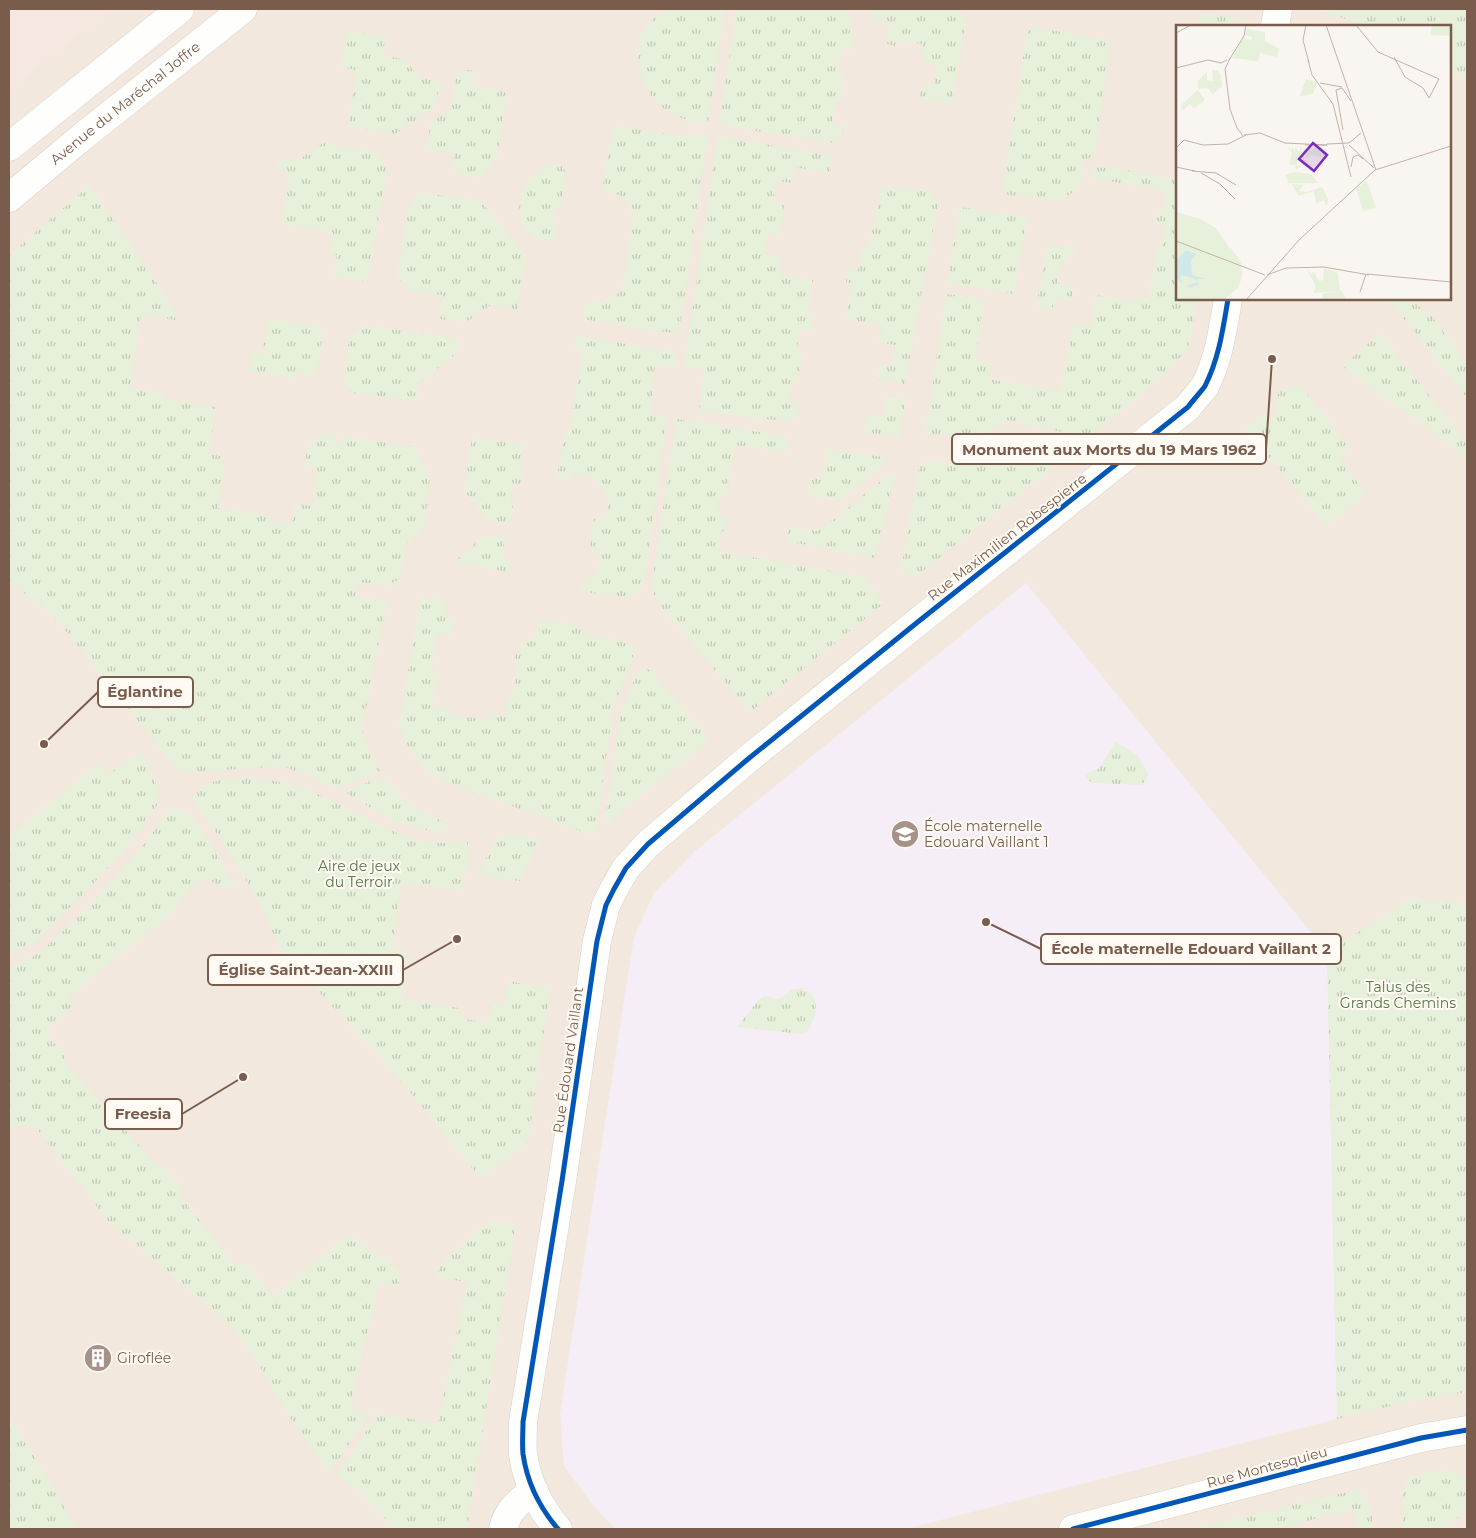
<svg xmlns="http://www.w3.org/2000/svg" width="1476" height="1538" font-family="Montserrat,sans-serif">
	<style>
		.residential { fill: #f2e8de; fill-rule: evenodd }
		.commercial { fill: #f6e8e1 }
		.education { fill: #f6eef6 }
		.grass { fill: url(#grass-tufts) }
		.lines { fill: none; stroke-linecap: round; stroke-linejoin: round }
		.street-casing { stroke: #d7d1cb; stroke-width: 29 }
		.secondary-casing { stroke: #d9d2cb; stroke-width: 29 }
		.street { stroke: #fefefd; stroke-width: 28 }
		.secondary { stroke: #fefefd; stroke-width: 28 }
		.cycleway-casing { stroke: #fffaf3; stroke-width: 8 }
		.cycleway { stroke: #0057b8; stroke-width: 5 }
		.labels { text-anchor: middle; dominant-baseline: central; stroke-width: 4; stroke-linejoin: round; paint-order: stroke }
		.street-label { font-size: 14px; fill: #7a5c4d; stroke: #fffaf3 }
		.poi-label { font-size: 14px; fill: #7a5c4d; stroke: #fffaf3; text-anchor: start }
		.park-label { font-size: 14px; fill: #537a41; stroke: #fffaf3 }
		.inset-road { fill: none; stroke: #c2b3aa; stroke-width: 1 }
		.view { fill: #7b2cbf; fill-opacity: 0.15; stroke: #7b2cbf; stroke-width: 2.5 }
		.inset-edge { fill: none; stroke: #7a5c4d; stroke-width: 2.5 }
		.leader { fill: none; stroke: #7a5c4d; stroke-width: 2 }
		.callout-dot { fill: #7a5c4d; stroke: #fffaf3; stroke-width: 2 }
		.callout { fill: #fffaf3; stroke: #7a5c4d; stroke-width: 2 }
		.callout-label { font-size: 15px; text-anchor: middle; font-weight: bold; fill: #7a5c4d }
	</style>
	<defs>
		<pattern id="grass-tufts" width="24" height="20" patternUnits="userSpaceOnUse" patternTransform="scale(1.25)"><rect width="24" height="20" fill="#e7f0db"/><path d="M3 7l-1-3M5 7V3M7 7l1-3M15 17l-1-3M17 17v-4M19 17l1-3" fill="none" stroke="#c0c6b4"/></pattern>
	</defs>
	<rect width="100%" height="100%" fill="#f9f5f0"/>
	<path class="residential" d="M109,9h1358v1520h-1458v-1441zM1177,26h273v273h-273z"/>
	<path class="commercial" d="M9,9h100l-100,79z"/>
	<path class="education" d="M1026,583l301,369 10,467 -432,110h-289l-24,-25 -28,-38 -4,-52 74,-477 20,-44 41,-42z"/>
	<path class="grass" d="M664,9h61l-17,114c-8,-1 -18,-2 -27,-5 -29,-10 -46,-41 -42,-71 1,-4 1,-8 2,-12 5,-10 15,-18 23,-26z
		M737,9h60l21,3 5,-3h23l-1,3 7,6 -3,17 5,2 -2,13 -10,-2 -4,22 5,1 -3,31 -4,-1 -4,22 11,2 -2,14 -6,-1 -1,5 -115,-18z
		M872,9h86l8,10 -14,85 -32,-5 2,-16 12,2 3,-22 -16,-3 2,-16 -26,-4 -1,6 -9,-2 3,-22 -19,-3z
		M1314,9h153v70l-17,-14v-39h-81z
		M1201,13l33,5 -1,8h-34z
		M1028,26l83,15 -16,112 -13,10 -2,24 -20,14 -58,-7z
		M347,31l38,6 -2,19 22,3 14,19 22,4 -7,26 -39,26 -47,-8 9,-56 -16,-3z
		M458,68l16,3 -2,15 35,6 -10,66 -17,20 -27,-6 1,-19 -28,-4 5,-26 20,-15z
		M613,126l68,10 9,-2 17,2 -28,198 -96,-15 2,-18 18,2 19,-12 12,-76 -14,-20 -18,-4z
		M718,136l114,20 -3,17 -34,-6 -3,16 -16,-2 -3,22 11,2 -5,31 -11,-2 -3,21 17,3 -3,16 34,6 -6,36 6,1 -2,13 -11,-1 -3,22 5,1 -5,30 -5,-1 -3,21 10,3 -2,13h-5l-1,4 -92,-11 5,-42 -20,-3z
		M323,143l54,10 10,17 -18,103 -7,8 -29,-4 4,-22 -7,-1 3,-22 -51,-8 7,-48 -4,-6 -8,-1 2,-10 18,2z
		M548,165l14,1 4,6 -5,32h-5l-3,21 4,1 -2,14 -22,-2 -12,-16 -2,-14 3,-16 6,-12z
		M1094,167l32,3 50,9 1,-5v125h21l-10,49 -21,24 -78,66 -80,-18 -28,16 -56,-2 21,-140 38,5 -9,61 16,3 -3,16 73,12 12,-68 18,2 5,-30 37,6 1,-4 15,2 8,-52h7l-2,-1 3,-21 -9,-1 2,-13h5l3,-20 -74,-13z
		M89,186l41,57 47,71 -2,6 -34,-5 -11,73 34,6v4l52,9 -7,47 16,3 -7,51 51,8v5l22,4 3,-21 18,2 5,-39 -12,-2 2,-18 20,-14 10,2 -1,8 6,1 1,-8 72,11 15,31 -6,51 -17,14 -8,36 -10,6 -32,-3 -1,15 31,4 -25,128 4,16 14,27 -43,16 -54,-22 -103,7 -128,-159 -43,-32v-327z
		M882,187l47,3 9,13 -33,181 -27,-4 2,-16 12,2 3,-21 -16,-3 2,-17 -35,-6 5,-36 -5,-1 2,-14 10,2 3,-21h7z
		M421,193l59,7 47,58 -10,52 -26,-5 -25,17 -26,-3 2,-24 -34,-5 -11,-13 12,-71z
		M960,207l67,11 -13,76 -67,-11z
		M1048,244l27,4 -1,6 -14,9 -3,20 17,4 -3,14 -16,-3 -3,12 -16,-2z
		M1385,299h18l11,4 16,11 37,50v34l-67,-84z
		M268,319l50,8 5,7 -7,42 -19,-3 -4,3 -2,6 -5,-6 -38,-6 3,-16 11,1z
		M365,325l94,14 -2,14 -39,31 -1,17 -64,-8 -9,-11 5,-44z
		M1380,333l87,111v14l-125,-92z
		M576,336l100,16 -3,15 -18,-1 -5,48 17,4 -23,165 -11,14 -20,-1 -34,-5v-4l19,-15 3,-21 -11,-2 4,-30 12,1 3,-22 -15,-20 -22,-4 -1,7 -14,-3 7,-41 7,-12 12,-74 -9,-2z
		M1300,385l50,63 -9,7 -1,4 26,35 -40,32 -81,-98 19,-14 6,6 8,-6 -4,-6 2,-3c-2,-15 12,-18 24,-20z
		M887,396l19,3 -7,39 -35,-6 3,-16 17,2z
		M676,419l113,18 -3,16 -51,-8 -9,51 -7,-1 -1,22 10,1 -3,13h-5l-2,20 147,26 18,27 -133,108 -86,-102 -13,-20z
		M472,438l52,6 -4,28 4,1 -2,12 -9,-2 -3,22 3,1 -2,16 -24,-2 -23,-30z
		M1003,449l47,7 4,10 -135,108 -7,2 -11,-6 19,-108 61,2z
		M826,450l59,7 -4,10 -43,34 -31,-7 3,-17 12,2z
		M890,473l5,2 -20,83 -88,-17 2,-14 27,4 20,-13z
		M505,536l-3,22 8,2 -2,12 -54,-10 28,-25z
		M421,597l26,3 -2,19 9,2 -3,14 -14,-1 -6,37 9,3 -2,12h-3l-3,20 17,3 -1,5 40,6 1,-6 16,3 2,-16 7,-12 4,-22 -5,-1 3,-13h4l2,-11 5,1 8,-5 3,-19 36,6 14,10 25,4 22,8 -2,11 -20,50 -18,128 -152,-55c-26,-17 -34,-28 -44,-57z
		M646,668l6,4 51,61 5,9 -70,55 -31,29 -1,-14 15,-100 17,-41z
		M1116,742l21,13 12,19 -7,11 -51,-2 -7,-9 14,-5z
		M141,752l13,24 5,20 -2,9 -28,40 -38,41 -57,57 -25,11v-117l91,-75 7,13z
		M383,777c9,11 18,23 30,30 13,8 28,11 38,22 -38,9 -77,-20 -108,-38z
		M230,778l36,1 39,9 104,51 28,4 31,-1 -1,32 -5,-1 -1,17 -55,-7 -5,3 -9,64 16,3 -6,44 4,3 53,8 -1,10 30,5 3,-21 14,2 3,-23 42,8 -22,153 -41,32 -8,2 -94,-114 -103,-109 -24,-53 -33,-55 -33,-46c9,-15 22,-18 38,-21z
		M174,808l11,3 10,8 41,68 -13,1 -15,-9c-11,1 -31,22 -35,33l-105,85 6,8 -29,25 7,12 13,7 -1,12 88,99 17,12 11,13 -1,10 57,71 10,-3 27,34 75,-63 51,36v16l-20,-4 -29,127 21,3 -41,60 -30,-38 -44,-74 -26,-35 -122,-104 -74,-96 -25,3v-161l25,-11 12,-9 49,-47 51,-58 22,-31z
		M515,834l25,6 -20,41 -41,-6 13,-30 8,-7z
		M1412,898l54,5 1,5v484l-60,10 -70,17 -10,-467z
		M802,988c3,2 9,5 11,8 7,10 0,27 -6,36l-6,2 -64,-7 22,-28 6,-3 13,3 5,-2 8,-7z
		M506,1222l9,5 -48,302h-72l-36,-38 -22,-16 41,-61 60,9 29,-141 -32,-5 8,-15 35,-32 14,-7z
		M9,1418l10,12 58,99h-68z
		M1443,1470l24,7v34l-24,18h-40l-1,-30 6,-22z
		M1359,1489c9,11 18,26 11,40h-12l-5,-20 -77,20h-80z"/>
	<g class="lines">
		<defs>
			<path id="street" d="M1275,26l3,-17
				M503,1529c4,-18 16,-28 31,-39
				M558,1529c-18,-21 -31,-47 -35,-75 -1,-10 0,-21 0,-32l39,-241 35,-240 9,-36 8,-16 12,-21 22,-24 100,-85 171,-138 269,-214c5,-7 12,-14 17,-21 14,-28 18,-57 23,-87
				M1073,1529l348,-91 46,-8"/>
			<g id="secondary">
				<path d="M9,147l171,-138"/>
				<path id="s1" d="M9,198l73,-61 161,-128"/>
			</g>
		</defs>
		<use href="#street" class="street-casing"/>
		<use href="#secondary" class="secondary-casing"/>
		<use href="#street" class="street"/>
		<use href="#secondary" class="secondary"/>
		<defs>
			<path id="cycleway" d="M558,1529c-18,-21 -31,-47 -35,-75 -1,-10 0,-21 0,-32l39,-241 35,-240 9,-36 8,-16 12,-21 22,-24 100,-85 171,-138 269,-214c5,-7 12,-14 17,-21 14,-28 18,-57 23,-87
				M1073,1529l348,-91 46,-8"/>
		</defs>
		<use href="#cycleway" class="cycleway-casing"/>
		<use href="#cycleway" class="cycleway"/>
	</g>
	<defs>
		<symbol id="school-disc" viewBox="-11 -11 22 22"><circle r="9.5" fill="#a69286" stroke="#fffaf3"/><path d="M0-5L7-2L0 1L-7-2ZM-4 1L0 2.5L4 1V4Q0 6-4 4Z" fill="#fff"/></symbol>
		<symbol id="building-disc" viewBox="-11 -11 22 22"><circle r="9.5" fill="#a69286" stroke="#fffaf3"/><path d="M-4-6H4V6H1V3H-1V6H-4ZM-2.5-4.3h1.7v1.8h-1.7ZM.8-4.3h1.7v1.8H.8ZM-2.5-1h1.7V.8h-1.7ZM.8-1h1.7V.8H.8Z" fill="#fff"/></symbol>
	</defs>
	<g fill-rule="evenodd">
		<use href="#school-disc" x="889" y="818" width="32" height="32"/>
		<use href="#building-disc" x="82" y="1342" width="32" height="32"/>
	</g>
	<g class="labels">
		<g class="street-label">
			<text stroke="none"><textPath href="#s1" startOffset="150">Avenue du Maréchal Joffre</textPath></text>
			<text transform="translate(1007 537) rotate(-38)">Rue Maximilien Robespierre</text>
			<text transform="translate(568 1060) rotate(-82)">Rue Édouard Vaillant</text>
			<text transform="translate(1267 1467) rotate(-15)">Rue Montesquieu</text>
		</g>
		<g class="poi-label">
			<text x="924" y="826">École maternelle<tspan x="924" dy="16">Edouard Vaillant 1</tspan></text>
			<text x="117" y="1358">Giroflée</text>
		</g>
		<g class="park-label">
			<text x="359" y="866">Aire de jeux<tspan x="359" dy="16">du Terroir</tspan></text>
			<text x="1398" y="987">Talus des<tspan x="1398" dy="16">Grands Chemins</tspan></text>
		</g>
	</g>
	<g transform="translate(1176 25)">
		<rect width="275" height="275" fill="#f9f5f0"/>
		<path d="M70,4l19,3v9l14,8 -2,8 -17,-4 -2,8 -26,-3 11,-20 8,2 1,-3 -7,-2zM22,65l7,10 -11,8 -4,-4 -8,7 -1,-6zM110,121l5,4 2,-3 2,6v-6l3,4h2l1,-4h1v5l2,-5 4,5v-6h4l-1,5 5,-5 1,4 5,-2 2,2 -5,3 6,1 -3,3 -13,-2 -1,4 -4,-5v6h3l-7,6 4,-4 -3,-7 -4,7v4h4l-5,4 -1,-5h-6l3,-12zM0,187l24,7 16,9 25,36 -1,19 -16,17h-48zM148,243l14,5 2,18 -27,2 3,-6 -9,-18 4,5 3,-2 5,9 4,-1z" fill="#e7f0db"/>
		<path d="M256,0h19v11l-21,-1zM0,188l25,6 -1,4 -13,2 -11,-4zM32,199l-12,23 -20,-8v-12l4,7 6,-5h13l2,5v-4zM27,211l12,2 13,14 3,-4 11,16 -45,-17zM22,226l40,16 -1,5 6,-2 -2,11 -6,-6 -14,1 -1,24h-9l-5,-7 4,7h-28l-6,-7v-9l12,7 14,-4 -11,-15v-12l8,-4zM5,250l15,4 2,3 -12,4z" fill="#e7f0db"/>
		<path d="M130,54l11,4 -4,11 -13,2zM118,147l17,2 7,9h-29l-4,-8zM191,156l9,27 -13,3 -7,-23z" fill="#e7f0db"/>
		<path d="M36,45h5l4,5 1,11 -9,8 -6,-6 -8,1 -1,-8 9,-9v8l6,1zM116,159l11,1 -4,6 8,1 15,-5 6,12 -1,7 -3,-6 -8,3 -2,-12 -15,5zM59,250l5,6 -2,7 -11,9 -6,-3v-6l5,-1 2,-8zM166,266l4,9h-24l1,-7z" fill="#e7f0db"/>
		<path d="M10,225l11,4 -6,6 1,15 14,4h-8v6l-8,3 -14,-10v-17zM5,250l15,4 2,3 -12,4 -6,-7z" fill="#d0e8ea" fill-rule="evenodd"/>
		<path class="inset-road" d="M130,0l-3,15 6,23M150,0l50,145M180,0l22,27 61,27M0,8l15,-8M218,32l11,20 18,11 6,10 10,-19M54,33l-5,11 5,40 7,19 6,8M53,35l15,-24 2,-11M132,35l4,15 21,29 18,73M0,43l32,-8 13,3 6,-3M144,58l22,4M167,105l-7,-40 6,-2 9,13M68,110l16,-2 25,10 20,1M151,119l22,-1 12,-10M129,120h22l-22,-1M173,120l25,23M0,123l8,-8 19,5 25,-1 18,-9M0,142l19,4M175,142l2,-10 5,-2 5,4M16,146l24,2 20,12M25,148l19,11 15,15M0,216l89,34M191,249l84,8M91,250l19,-7 38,-1 45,8M184,267l6,-18M70,275l53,-60 76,-70 76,-24"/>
		<path class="view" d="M137,118l14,12 -13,16 -15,-12z"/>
		<rect width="275" height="275" class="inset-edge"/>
	</g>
	<path class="leader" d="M1272 359L1266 449M44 744L98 692M986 922L1041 949M457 939L403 970M243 1077L182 1114"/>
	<g class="callout-dot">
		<circle cx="1272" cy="359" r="5"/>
		<circle cx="44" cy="744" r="5"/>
		<circle cx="986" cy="922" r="5"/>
		<circle cx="457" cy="939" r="5"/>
		<circle cx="243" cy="1077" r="5"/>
	</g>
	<g class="callout">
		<rect x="952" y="434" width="314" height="30" rx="5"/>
		<rect x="98" y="677" width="95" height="30" rx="5"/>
		<rect x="1041" y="934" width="300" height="30" rx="5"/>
		<rect x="208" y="955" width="195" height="30" rx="5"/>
		<rect x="105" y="1099" width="77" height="30" rx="5"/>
	</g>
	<g class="callout-label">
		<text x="1109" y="455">Monument aux Morts du 19 Mars 1962</text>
		<text x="145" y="697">Églantine</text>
		<text x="1191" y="954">École maternelle Edouard Vaillant 2</text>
		<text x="306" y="975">Église Saint-Jean-XXIII</text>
		<text x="143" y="1119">Freesia</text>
	</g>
	<rect width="1476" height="1538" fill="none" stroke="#7a5c4d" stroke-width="20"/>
</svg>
